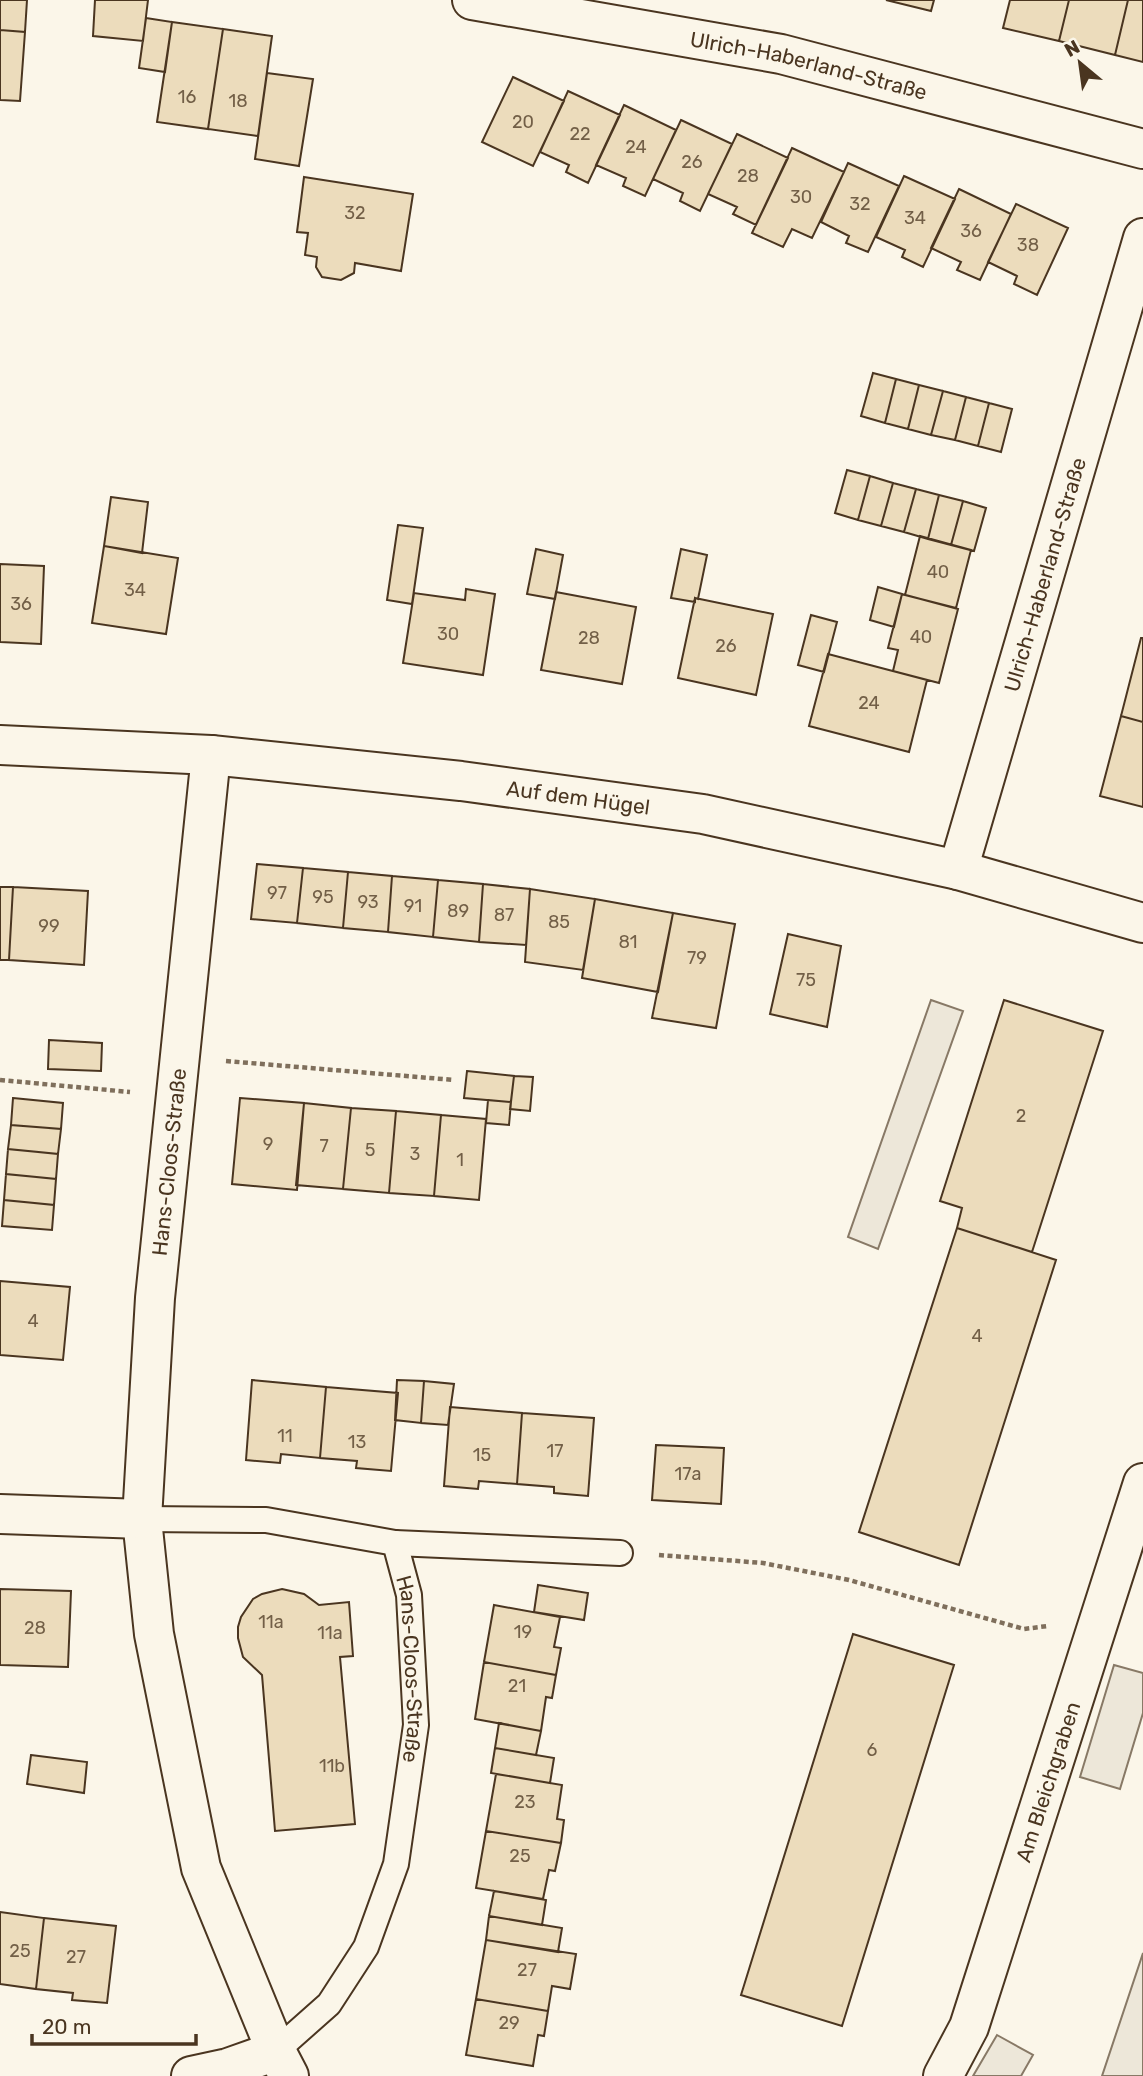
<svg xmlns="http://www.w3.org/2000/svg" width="1143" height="2076" font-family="Rubik,sans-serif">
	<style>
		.parking { fill: #ede7d9; stroke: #887966; stroke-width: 2 }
		.building { fill: #ecdcbc; stroke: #4a3520; stroke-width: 2 }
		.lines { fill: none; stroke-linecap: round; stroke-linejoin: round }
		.service-casing { stroke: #4a3520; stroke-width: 28 }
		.minor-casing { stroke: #4a3520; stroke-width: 42 }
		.tertiary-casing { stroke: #4a3520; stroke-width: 42 }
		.path { stroke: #7f6f5c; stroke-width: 4.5; stroke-dasharray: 5 3.5; stroke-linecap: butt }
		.service { stroke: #fbf6e9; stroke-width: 24 }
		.minor { stroke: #fbf6e9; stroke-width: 38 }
		.tertiary { stroke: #fbf6e9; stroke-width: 38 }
		.labels { text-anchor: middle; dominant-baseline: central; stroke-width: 5; stroke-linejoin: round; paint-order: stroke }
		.number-label { font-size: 18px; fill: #725f47 }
		.street-label { font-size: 21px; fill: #4a3520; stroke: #fbf6e9 }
	</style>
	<rect width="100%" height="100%" fill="#fbf6e9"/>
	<path class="parking" d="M931,1000l32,11 -85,238 -30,-12z
		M1114,1665l29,8v40l-23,76 -40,-12z
		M1143,1953v123h-41z
		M997,2035l36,20 -12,21h-48z"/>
	<path class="building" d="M0,0h27l-2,32 -25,-2z
		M95,0h53l-5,41 -50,-5z
		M886,0h48l-3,11z
		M1010,0h59l-10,41 -56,-13z
		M1069,0h59l-13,55 -56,-14z
		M1128,0h15v62l-28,-7z
		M146,18l26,4 -7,50 -26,-4z
		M172,22l51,7 -15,100 -51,-7z
		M223,29l49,7 -14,100 -50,-7z
		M0,30l25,2 -5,69 -20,-1z
		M267,73l46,6 -14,87 -44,-7z
		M513,77l51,24 -31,65 -51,-24z
		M568,91l52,24 -32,68 -22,-11 3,-7 -29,-13z
		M624,105l52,25 -31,66 -22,-10 3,-8 -30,-13z
		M681,120l51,24 -32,67 -20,-10 3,-8 -30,-14z
		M737,134l51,24 -32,67 -23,-11 4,-7 -29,-13z
		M792,148l52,24 -32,66 -20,-9 -9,18 -31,-14z
		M848,163l51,23 -31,66 -22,-9 3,-7 -28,-14z
		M904,176l51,23 -32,68 -21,-10 3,-7 -29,-13z
		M304,177l109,17 -12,77 -46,-8 -1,10 -13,7 -19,-3 -6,-10 1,-10 -12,-2 3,-22 -11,-1z
		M959,189l52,25 -31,66 -23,-10 4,-8 -30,-14z
		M1016,204l52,24 -31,67 -23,-11 3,-8 -29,-14z
		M873,373l23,6 -11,44 -24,-7z
		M896,379l23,6 -11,44 -23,-6z
		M919,385l24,6 -12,44 -23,-6z
		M943,391l23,6 -11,43 -24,-5z
		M966,397l23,6 -11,43 -23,-6z
		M989,403l23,6 -11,43 -23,-6z
		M847,470l23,6 -12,44 -23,-7z
		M870,476l23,7 -12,43 -23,-6z
		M893,483l23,6 -12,43 -23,-6z
		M916,489l23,6 -11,44 -24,-7z
		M939,495l24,6 -12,44 -23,-6z
		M111,497l37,5 -6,51 -38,-7z
		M963,501l23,7 -12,43 -23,-6z
		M398,525l25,3 -11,76 -25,-4z
		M920,536l51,14 -15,58 -51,-13z
		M104,546l74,12 -12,76 -74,-11z
		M536,549l27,6 -8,44 -28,-5z
		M681,549l26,6 -9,44 -3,-1v4l-24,-4z
		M0,564l44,2 -3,78 -41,-2z
		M878,587l24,7 -8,33 -24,-7z
		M466,589l29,5 -12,81 -80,-12 11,-70 51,7z
		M556,592l80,15 -14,77 -81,-14z
		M902,594l56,15 -19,74 -46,-12 5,-21 -10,-2z
		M695,598l78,16 -17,81 -78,-17z
		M811,615l26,7 -13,50 -26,-7z
		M1141,638h2v84l-22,-6z
		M828,654l99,26 -18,72 -100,-26z
		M1121,716l22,6v85l-43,-11z
		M257,864l46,4 -6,55 -46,-4z
		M303,868l45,4 -5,56 -46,-5z
		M348,872l44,4 -4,56 -45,-4z
		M392,876l46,4 -5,57 -45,-5z
		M438,880l45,4 -4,58 -46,-5z
		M483,884l47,5 -4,56 -47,-3z
		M0,887h13l-4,73h-9z
		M13,887l75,4 -4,74 -75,-5z
		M530,889l65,10 -12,71 -58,-8z
		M595,899l78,14 -15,79 -76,-14z
		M673,913l62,11 -19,104 -64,-10z
		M788,934l53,12 -14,81 -57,-13z
		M1004,1000l99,31 -71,221 -75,-24 5,-20 -22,-7z
		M49,1040l53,3 -1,28 -53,-2z
		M467,1071l47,5 -3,26 -47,-4z
		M514,1076l19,1 -3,34 -20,-2z
		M13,1098l50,5 -2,26 -50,-4z
		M240,1098l64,5 -7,87 -65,-6z
		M488,1100l23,2 -2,23 -23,-2z
		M304,1103l47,5 -8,81 -47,-4z
		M351,1108l45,3 -7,82 -46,-4z
		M396,1111l45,4 -7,81 -45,-3z
		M441,1115l45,4 -7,81 -45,-4z
		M11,1125l50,4 -3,25 -50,-5z
		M8,1149l50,5 -2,25 -50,-5z
		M6,1174l50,5 -2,26 -50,-5z
		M4,1200l50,5 -2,25 -50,-4z
		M957,1228l99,32 -97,305 -100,-33z
		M0,1281l70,6 -7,73 -63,-5z
		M252,1380l74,7 -6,71 -39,-4 -1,9 -34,-3z
		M397,1380l27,1 -3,42 -26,-3z
		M424,1381l30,3 -6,41 -27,-2z
		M326,1387l72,6 -7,78 -35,-3 1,-7 -37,-3z
		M450,1407l72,6 -5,71 -38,-3 -1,8 -34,-3z
		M522,1413l72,5 -6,78 -34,-3v-6l-37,-3z
		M656,1445l68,3 -3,56 -69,-4z
		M538,1585l50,8 -4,27 -50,-8z
		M0,1589l71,2 -3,76 -68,-2z
		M282,1589l22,5 15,11 30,-3 4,54 -13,1 15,167 -80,7 -13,-156 -19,-18 -5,-19v-11l3,-10 12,-18 9,-5z
		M494,1605l66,12 -6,30 7,1 -5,27 -72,-13z
		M853,1634l101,31 -112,361 -101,-31z
		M484,1662l72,13 -4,23 -6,-1 -5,34 -66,-12z
		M499,1723l42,8 -5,24 -41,-7z
		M495,1748l59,10 -4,25 -59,-10z
		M31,1755l56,7 -3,31 -57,-9z
		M496,1774l66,11 -5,34 7,1 -3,23 -75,-12z
		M486,1831l75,12 -6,28 -6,-1 -6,29 -67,-11z
		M494,1891l52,9 -4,25 -53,-9z
		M0,1912l44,6 -8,71 -36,-5z
		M489,1916l73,12 -4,24 -72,-12z
		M44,1918l72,8 -9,77 -35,-3 1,-7 -37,-4z
		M486,1940l90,14 -6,35 -18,-3 -4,25 -72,-12z
		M476,1999l72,12 -4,25 -6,-1 -5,31 -67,-11z"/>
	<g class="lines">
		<defs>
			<g id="service">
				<path id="s1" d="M142,1519l124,1 129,23 14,52 7,130 -20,139 -30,83 -37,57 -53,47"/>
				<path d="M395,1543l225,10"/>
			</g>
			<g id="minor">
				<path id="s2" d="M472,0l309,54 362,95"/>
				<path d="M211,755l-56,543 -13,221 12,115 47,234 75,183 13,25"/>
				<path id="s3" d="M958,870l185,-632"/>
				<path d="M0,1514l142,5"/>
				<path d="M191,2076l37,-8 48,-17"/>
				<path id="s4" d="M943,2076l26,-49 174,-544"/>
			</g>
			<g id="tertiary">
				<path id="s5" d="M0,745l211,10 250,26 242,33 255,56 185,53"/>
			</g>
		</defs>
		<use href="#service" class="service-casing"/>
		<use href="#minor" class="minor-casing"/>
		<use href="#tertiary" class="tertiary-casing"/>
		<path class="path" d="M226,1061l228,19
			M0,1080l130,12
			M659,1555l104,8 86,17 175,49 24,-3"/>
		<use href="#service" class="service"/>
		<use href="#minor" class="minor"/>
		<use href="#tertiary" class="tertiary"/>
	</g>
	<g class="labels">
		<g class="number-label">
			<text x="187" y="97">16</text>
			<text x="238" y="101">18</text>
			<text x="523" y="122">20</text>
			<text x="580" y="134">22</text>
			<text x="636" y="147">24</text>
			<text x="692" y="162">26</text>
			<text x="748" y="176">28</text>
			<text x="801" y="197">30</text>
			<text x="860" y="204">32</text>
			<text x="355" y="213">32</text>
			<text x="915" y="218">34</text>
			<text x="971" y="231">36</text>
			<text x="1028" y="245">38</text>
			<text x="938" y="572">40</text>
			<text x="135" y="590">34</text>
			<text x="21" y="604">36</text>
			<text x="448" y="634">30</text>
			<text x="921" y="637">40</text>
			<text x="589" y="638">28</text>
			<text x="726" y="646">26</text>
			<text x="869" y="703">24</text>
			<text x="277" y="893">97</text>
			<text x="323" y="897">95</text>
			<text x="368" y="902">93</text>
			<text x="413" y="906">91</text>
			<text x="458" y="911">89</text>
			<text x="504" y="915">87</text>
			<text x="559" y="922">85</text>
			<text x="49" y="926">99</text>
			<text x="628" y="942">81</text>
			<text x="697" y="958">79</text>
			<text x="806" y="980">75</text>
			<text x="1021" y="1116">2</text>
			<text x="268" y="1144">9</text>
			<text x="324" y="1146">7</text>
			<text x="370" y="1150">5</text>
			<text x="415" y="1154">3</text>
			<text x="460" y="1160">1</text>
			<text x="33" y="1321">4</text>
			<text x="977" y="1336">4</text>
			<text x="285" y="1436">11</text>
			<text x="357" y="1442">13</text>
			<text x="555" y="1451">17</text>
			<text x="482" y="1455">15</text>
			<text x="688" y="1474">17a</text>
			<text x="271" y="1622">11a</text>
			<text x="35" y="1628">28</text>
			<text x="523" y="1632">19</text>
			<text x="330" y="1633">11a</text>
			<text x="517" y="1686">21</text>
			<text x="872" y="1750">6</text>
			<text x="332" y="1766">11b</text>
			<text x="525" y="1802">23</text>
			<text x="520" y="1856">25</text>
			<text x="20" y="1951">25</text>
			<text x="76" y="1957">27</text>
			<text x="527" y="1970">27</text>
			<text x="509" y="2023">29</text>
		</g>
		<g class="street-label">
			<text stroke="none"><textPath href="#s2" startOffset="343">Ulrich-Haberland-Straße</textPath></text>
			<text stroke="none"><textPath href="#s3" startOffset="308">Ulrich-Haberland-Straße</textPath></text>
			<text stroke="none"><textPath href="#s5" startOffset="581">Auf dem Hügel</textPath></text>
			<text transform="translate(169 1162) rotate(-84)">Hans-Cloos-Straße</text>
			<text stroke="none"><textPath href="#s1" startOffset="383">Hans-Cloos-Straße</textPath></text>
			<text stroke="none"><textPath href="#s4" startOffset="313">Am Bleichgraben</textPath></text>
		</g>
	</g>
	<g transform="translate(1080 63) rotate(331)" stroke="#fbf6e9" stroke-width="5" paint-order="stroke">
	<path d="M0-5L12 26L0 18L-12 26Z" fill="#4a3520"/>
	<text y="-10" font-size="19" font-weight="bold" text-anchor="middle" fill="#4a3520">N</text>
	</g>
	<path d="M32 2034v10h164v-10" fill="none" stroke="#4a3520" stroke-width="3.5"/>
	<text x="42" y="2034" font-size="21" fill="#4a3520" stroke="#fbf6e9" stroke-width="5" paint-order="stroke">20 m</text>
</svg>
